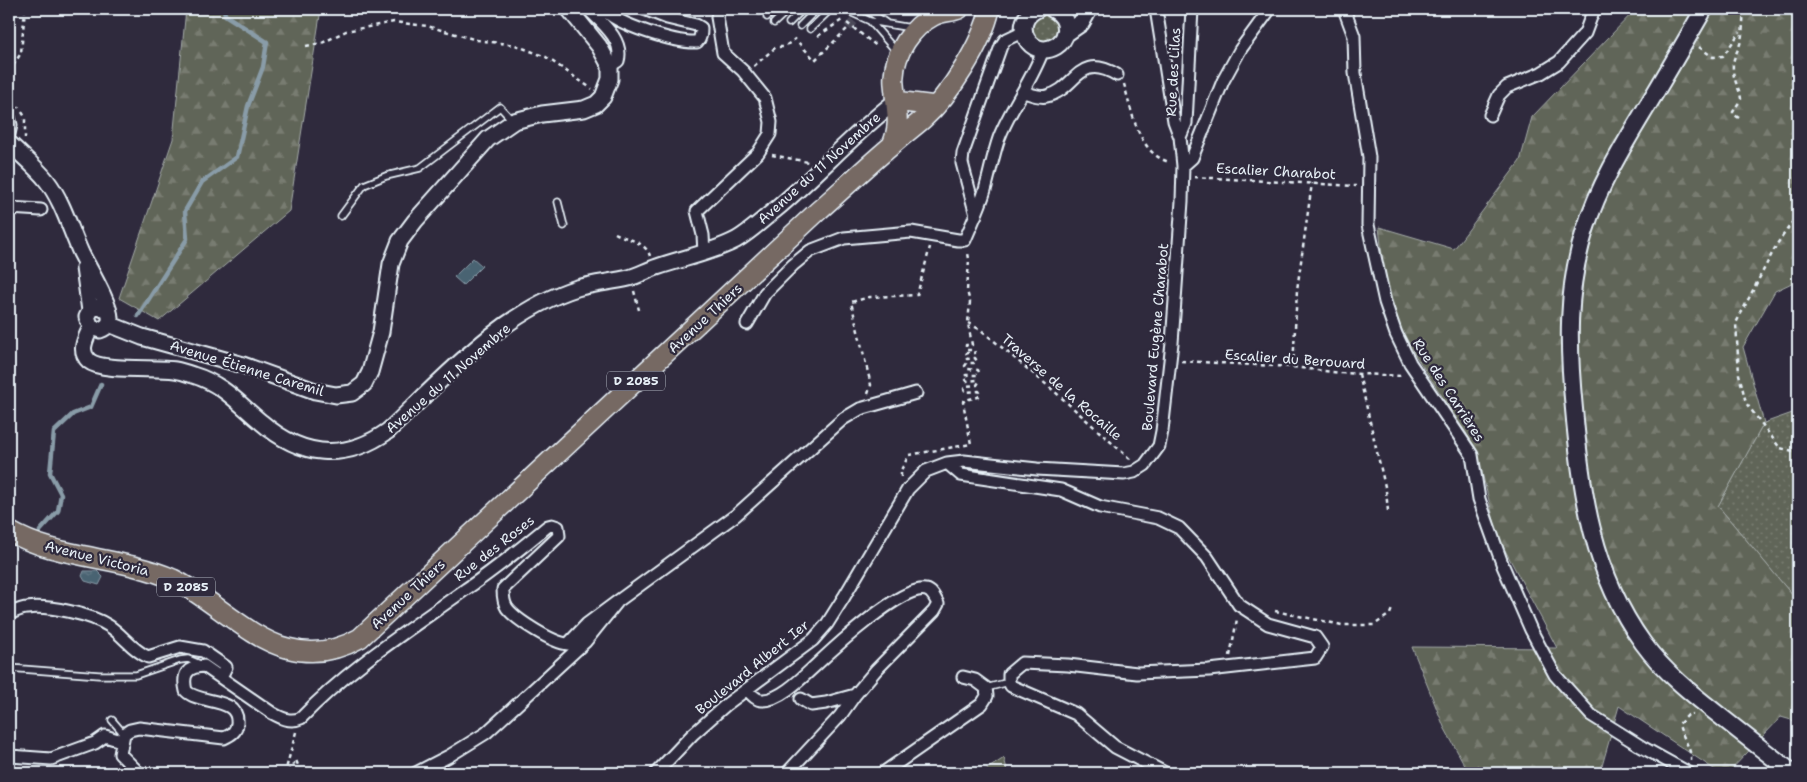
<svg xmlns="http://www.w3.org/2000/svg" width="1807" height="782" font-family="'Shantell Sans',sans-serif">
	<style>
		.grass { fill: url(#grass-dots); stroke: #a4aba8 }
		.forest { fill: url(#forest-firs); stroke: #a4aba8 }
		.water { fill: url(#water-ripples); stroke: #899ca8 }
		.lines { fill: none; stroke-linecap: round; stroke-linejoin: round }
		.stream { stroke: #899ca8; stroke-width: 4.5 }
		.pedestrian-tunnel { stroke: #4b4859; stroke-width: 9; stroke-dasharray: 9 4.5; stroke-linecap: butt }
		.service-casing { stroke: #e8f1f8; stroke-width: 9 }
		.minor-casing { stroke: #e8f1f8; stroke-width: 15 }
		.tertiary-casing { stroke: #e8f1f8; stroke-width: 19 }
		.secondary-casing { stroke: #e8f1f8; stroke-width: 20 }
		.primary-casing { stroke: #e8f1f8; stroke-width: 22 }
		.path { stroke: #e8f1f8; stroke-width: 2.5; stroke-dasharray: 4 4; stroke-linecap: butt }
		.service { stroke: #2f2a3d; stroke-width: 5.5 }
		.minor { stroke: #2f2a3d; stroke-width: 11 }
		.tertiary { stroke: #2f2a3d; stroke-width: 15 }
		.secondary { stroke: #2f2a3d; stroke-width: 16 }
		.primary { stroke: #766964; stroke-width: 19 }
		.labels { text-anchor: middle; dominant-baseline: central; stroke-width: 4.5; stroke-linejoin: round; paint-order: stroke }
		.shield { fill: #2f2a3d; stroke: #b0b5c0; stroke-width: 1 }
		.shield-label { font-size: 12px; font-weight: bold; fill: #e8f1f8 }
		.street-label { font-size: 14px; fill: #e8f1f8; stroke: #2f2a3d }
	</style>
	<defs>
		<pattern id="grass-dots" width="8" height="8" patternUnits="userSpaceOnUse" patternTransform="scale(1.25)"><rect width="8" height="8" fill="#616558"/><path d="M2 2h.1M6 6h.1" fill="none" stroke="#787c71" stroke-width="1.8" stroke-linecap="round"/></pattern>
		<pattern id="forest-firs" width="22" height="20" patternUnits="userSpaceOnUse" patternTransform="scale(1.25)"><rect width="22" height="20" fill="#616558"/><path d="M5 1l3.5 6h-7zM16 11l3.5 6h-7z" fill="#787c71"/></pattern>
		<pattern id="water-ripples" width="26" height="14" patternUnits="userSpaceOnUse" patternTransform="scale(1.25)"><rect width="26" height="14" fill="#4a6372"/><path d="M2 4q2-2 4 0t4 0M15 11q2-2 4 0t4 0" fill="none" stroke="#647a87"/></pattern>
	</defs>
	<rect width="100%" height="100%" fill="#2f2a3d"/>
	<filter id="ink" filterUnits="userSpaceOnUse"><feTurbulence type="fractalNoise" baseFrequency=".02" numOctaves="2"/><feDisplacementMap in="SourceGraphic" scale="10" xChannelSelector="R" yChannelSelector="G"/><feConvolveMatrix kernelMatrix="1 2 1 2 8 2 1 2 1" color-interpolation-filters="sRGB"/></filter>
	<g filter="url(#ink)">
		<path class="grass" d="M1032 28a13 13 0 1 1 26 0a13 13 0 1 1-26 0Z
			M1798,411v191l-80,-96 46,-83z"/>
		<path class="forest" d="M186,9h135l-32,202 -130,110 -40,-23 54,-159z
			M1636,9h162v271l-23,11 -32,56 21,76 -46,83 80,96v120l-17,-5 -53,56h-8l-101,-67 -19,67h-131l-25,-46 -32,-80 145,1 -59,-111 -22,-89 -61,-93 -28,-54 -8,-74 75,22 66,-88 12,-44z
			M1004,758l4,15h-27z"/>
		<path class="water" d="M473,258l9,8 -19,19 -9,-8z
			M84,571h13l6,6 -4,8 -14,-4 -3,-5z"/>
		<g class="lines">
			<path class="stream" d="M138,316l49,-77 -2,-28 17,-29 35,-25 11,-51 15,-39 4,-25 -42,-27 -1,-6
				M40,531l18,-20 3,-17 -11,-21 4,-41 19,-18 18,-7 10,-23"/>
			<path class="pedestrian-tunnel" d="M848,28l17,-19"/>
			<defs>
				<path id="service" d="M843,9l27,12 26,30
					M866,9l20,14
					M759,11l1,-2
					M767,17l8,-8
					M870,21l41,7
					M774,23l15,-14
					M789,23l14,-14
					M800,26l17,-17
					M810,29l21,-20
					M558,202l6,24
					M341,216l23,-31 22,-9 34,-8 80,-61 12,13
					M9,668l90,7h37l44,-15 8,-1 12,5
					M986,688l23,-6
					M112,720l12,14"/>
				<path id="minor" d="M588,9c14,14 36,31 30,52l-8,5
					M603,9c15,16 72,34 94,33 4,-4 4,-8 4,-14l-5,-3 -29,-7 -23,-9
					M1344,9l10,27 1,37 14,84 -1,68 17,77 11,32 14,29 62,92 7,44 24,67 28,64 24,45 36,40 51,32 47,26
					M1024,92c7,2 15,6 23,4 30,-7 30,-44 70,-21
					M1490,115l9,-20 8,-8 34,-14 18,-11 26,-29 9,-24
					M9,117l2,8 -2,9
					M1180,137l6,-14 6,-114
					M1183,166l9,-8 31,-77 17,-31 30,-41
					M9,208l32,2
					M976,215l-14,-52 1,-10 38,-107 4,-6 19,-9
					M704,253l-1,-18 -6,-24 61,-58 12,-19 1,-12 -6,-24 -22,-27 -20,-18 -6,-36 2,-8
					M747,324l18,-31 28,-28 17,-14 34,-13 67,-6 47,8h7c7,-17 15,-33 20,-50 5,-17 8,-35 14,-52 12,-31 33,-57 44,-88
					M947,463l14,12 100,15 39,17 58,11 21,10 28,29 32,48 29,19 47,13 7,10 -7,11 -106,12 -72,3 -69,-8 -46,-2 -13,11v8l2,4 65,28 39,33 50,26
					M9,614c5,-2 12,-6 18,-6 21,-3 64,6 82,18 14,9 23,24 39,31l32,-10 23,4 23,16 -5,10
					M747,690c4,4 9,10 15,10 18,1 42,-24 54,-35 18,-17 87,-81 110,-75 6,1 9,8 12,14l-4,7 -58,59 -21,25 -15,21 -53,57
					M801,699l10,6 15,-2 29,-8
					M10,756l41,3 44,-16 10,-7 16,5
					M139,773l-19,-19 4,-20 6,-4 9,-2 85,10c7,-3 12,-6 13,-14 3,-28 -37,-19 -51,-33 -4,-17 1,-24 18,-25l68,47c9,5 18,10 29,5 49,-51 108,-88 165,-129 29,-19 55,-41 82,-63l4,-1 6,2 1,9 -56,53c0,6 0,13 4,19 9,12 46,35 61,36l19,-20 31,-23
					M416,773l33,-17 37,-23 99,-91 33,-41 118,-86 107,-96 17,-10 56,-16
					M656,773l36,-38 35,-31 86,-64 14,-16 17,-27 64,-108 18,-18 21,-8 17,-2 73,8 87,5 10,-2 11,-7 14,-19 3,-15 10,-88 10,-142 1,-35 -3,-29 -6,-16 -18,-112
					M883,773l99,-69 5,-8 -1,-8 -11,-8 -12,-3"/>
				<path id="tertiary" d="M9,143c12,12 27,24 38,38 16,21 23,48 34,72 7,14 31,54 29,67 0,5 -5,8 -10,10l-9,-3 -4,-10 5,-9 7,-1 9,4
					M84,268l6,43
					M109,324l33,13 101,28 72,26 21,4 16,-2 12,-9 6,-12 11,-40 10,-68 9,-23 15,-20 73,-82 26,-18 28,-7 42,-5 12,-5 7,-7 7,-18v-13l-11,-20 -30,-37
					M91,327c-5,11 -13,24 -2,34 13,11 67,6 86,9 6,1 12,3 18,5 30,9 45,28 68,47 40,35 83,40 127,9 55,-52 115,-120 189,-143 17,-5 35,-6 52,-10 10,-3 19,-8 28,-11 26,-9 54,-14 79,-27 14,-8 26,-20 39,-30 42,-35 78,-76 121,-109"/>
				<path id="secondary" d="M1037,9c-28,13 -7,52 19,37 5,-3 9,-9 10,-15 1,-11 -5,-18 -13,-22
					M1704,9c-19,33 -38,66 -58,99 -23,38 -48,79 -61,122 -19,60 -17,118 -11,179 7,83 19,165 69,234 21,29 49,51 77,73 24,19 48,38 73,57
					M1065,34l16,-11 8,-14"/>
				<path id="primary" d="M896,101l40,5
					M892,145c8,-19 5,-30 3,-50 0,-6 -2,-13 -1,-19 1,-24 18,-49 39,-60 8,-4 18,-4 26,-7
					M9,531c47,28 112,25 164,48 37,18 75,59 114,69 25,7 50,3 73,-10l457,-426c25,-22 49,-45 74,-66 10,-10 22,-18 32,-27 27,-24 59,-75 67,-110"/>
			</defs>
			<use href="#service" class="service-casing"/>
			<use href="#minor" class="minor-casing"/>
			<use href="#tertiary" class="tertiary-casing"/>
			<use href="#secondary" class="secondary-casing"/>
			<use href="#primary" class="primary-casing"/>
			<path class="path" d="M1735,9l-2,2 3,2 4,-4
				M847,23l31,24
				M818,36l24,-16
				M306,46l16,-3 24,-12 48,-9 33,4 50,14 38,5 31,12 46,32
				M1699,47l14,10 10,-1 17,-24
				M754,66l22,-19h8l11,-8 20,21 33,-32
				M9,72l12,-19 4,-44
				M1124,84c8,28 14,69 45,78
				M9,94l10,14
				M22,112l3,5v21
				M1739,118l-6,-4v-2l8,-13c-1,-10 -8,-19 -8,-30 -1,-10 4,-16 7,-25 3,-8 3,-26 4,-35
				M772,155l36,7
				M1194,177l162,9
				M1798,214l-21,30 -41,79 3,51 7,29 34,45 18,4
				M615,233c13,7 30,8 35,23
				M634,291l5,19
				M968,323l13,7 73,61 77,69
				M1181,361l112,6 48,6 62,3
				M1293,367l4,-77 15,-107
				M1359,374l27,117 2,20
				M868,394l3,-9 -20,-83 19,-5 47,-2 13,-48
				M901,477v-7l8,-15 62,-11 -8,-42 2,-2 13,-3 3,-3 -2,-3 -13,1 -2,-3 2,-3 11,-1 2,-3 -2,-2 -10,1 -3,-4 2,-2h11l2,-3 -1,-2 -11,-1 -2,-3 2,-3h7l3,-2 -2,-3 -8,1 -2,-3 2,-3h8l-1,-3h-8v-5h6l-4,-22 2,-21 -3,-11 2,-32 -1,-6
				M1275,611l67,14h32l16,-11 2,-5
				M1230,656l7,-37
				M296,732l-10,37 3,2 7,-11 5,13
				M1691,761c1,-13 -10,-25 -12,-37l9,-9 5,-1"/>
			<use href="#service" class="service"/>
			<use href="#minor" class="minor"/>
			<use href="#tertiary" class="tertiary"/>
			<use href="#secondary" class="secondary"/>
			<use href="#primary" class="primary"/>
		</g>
	</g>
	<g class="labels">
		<g class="shield">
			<rect x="607" y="371.5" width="58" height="19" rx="4"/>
			<rect x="157" y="577.5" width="58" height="19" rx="4"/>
		</g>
		<g class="shield-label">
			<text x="636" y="381">D 2085</text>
			<text x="186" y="587">D 2085</text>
		</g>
		<g class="street-label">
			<text transform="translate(1173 72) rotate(-87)">Rue des Lilas</text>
			<text transform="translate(819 168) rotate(-42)">Avenue du 11 Novembre</text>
			<text transform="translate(1276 171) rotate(3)">Escalier Charabot</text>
			<text transform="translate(705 318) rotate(-43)">Avenue Thiers</text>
			<text transform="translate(1155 337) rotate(-85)">Boulevard Eugène Charabot</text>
			<text transform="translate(1295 359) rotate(4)">Escalier du Berouard</text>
			<text transform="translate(247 368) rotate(17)">Avenue Étienne Caremil</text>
			<text transform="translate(448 378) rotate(-41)">Avenue du 11 Novembre</text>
			<text transform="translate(1062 387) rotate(41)">Traverse de la Rocaille</text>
			<text transform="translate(1449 390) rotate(57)">Rue des Carrières</text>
			<text transform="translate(494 548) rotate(-38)">Rue des Roses</text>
			<text transform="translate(97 558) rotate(14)">Avenue Victoria</text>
			<text transform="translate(408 594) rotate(-43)">Avenue Thiers</text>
			<text transform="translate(752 667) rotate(-39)">Boulevard Albert Ier</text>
		</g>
	</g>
	<rect width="1807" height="782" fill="none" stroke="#2f2a3d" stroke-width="30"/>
	<rect x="15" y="15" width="1777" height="752" fill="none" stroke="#e8f1f8" stroke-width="2" filter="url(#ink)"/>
</svg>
